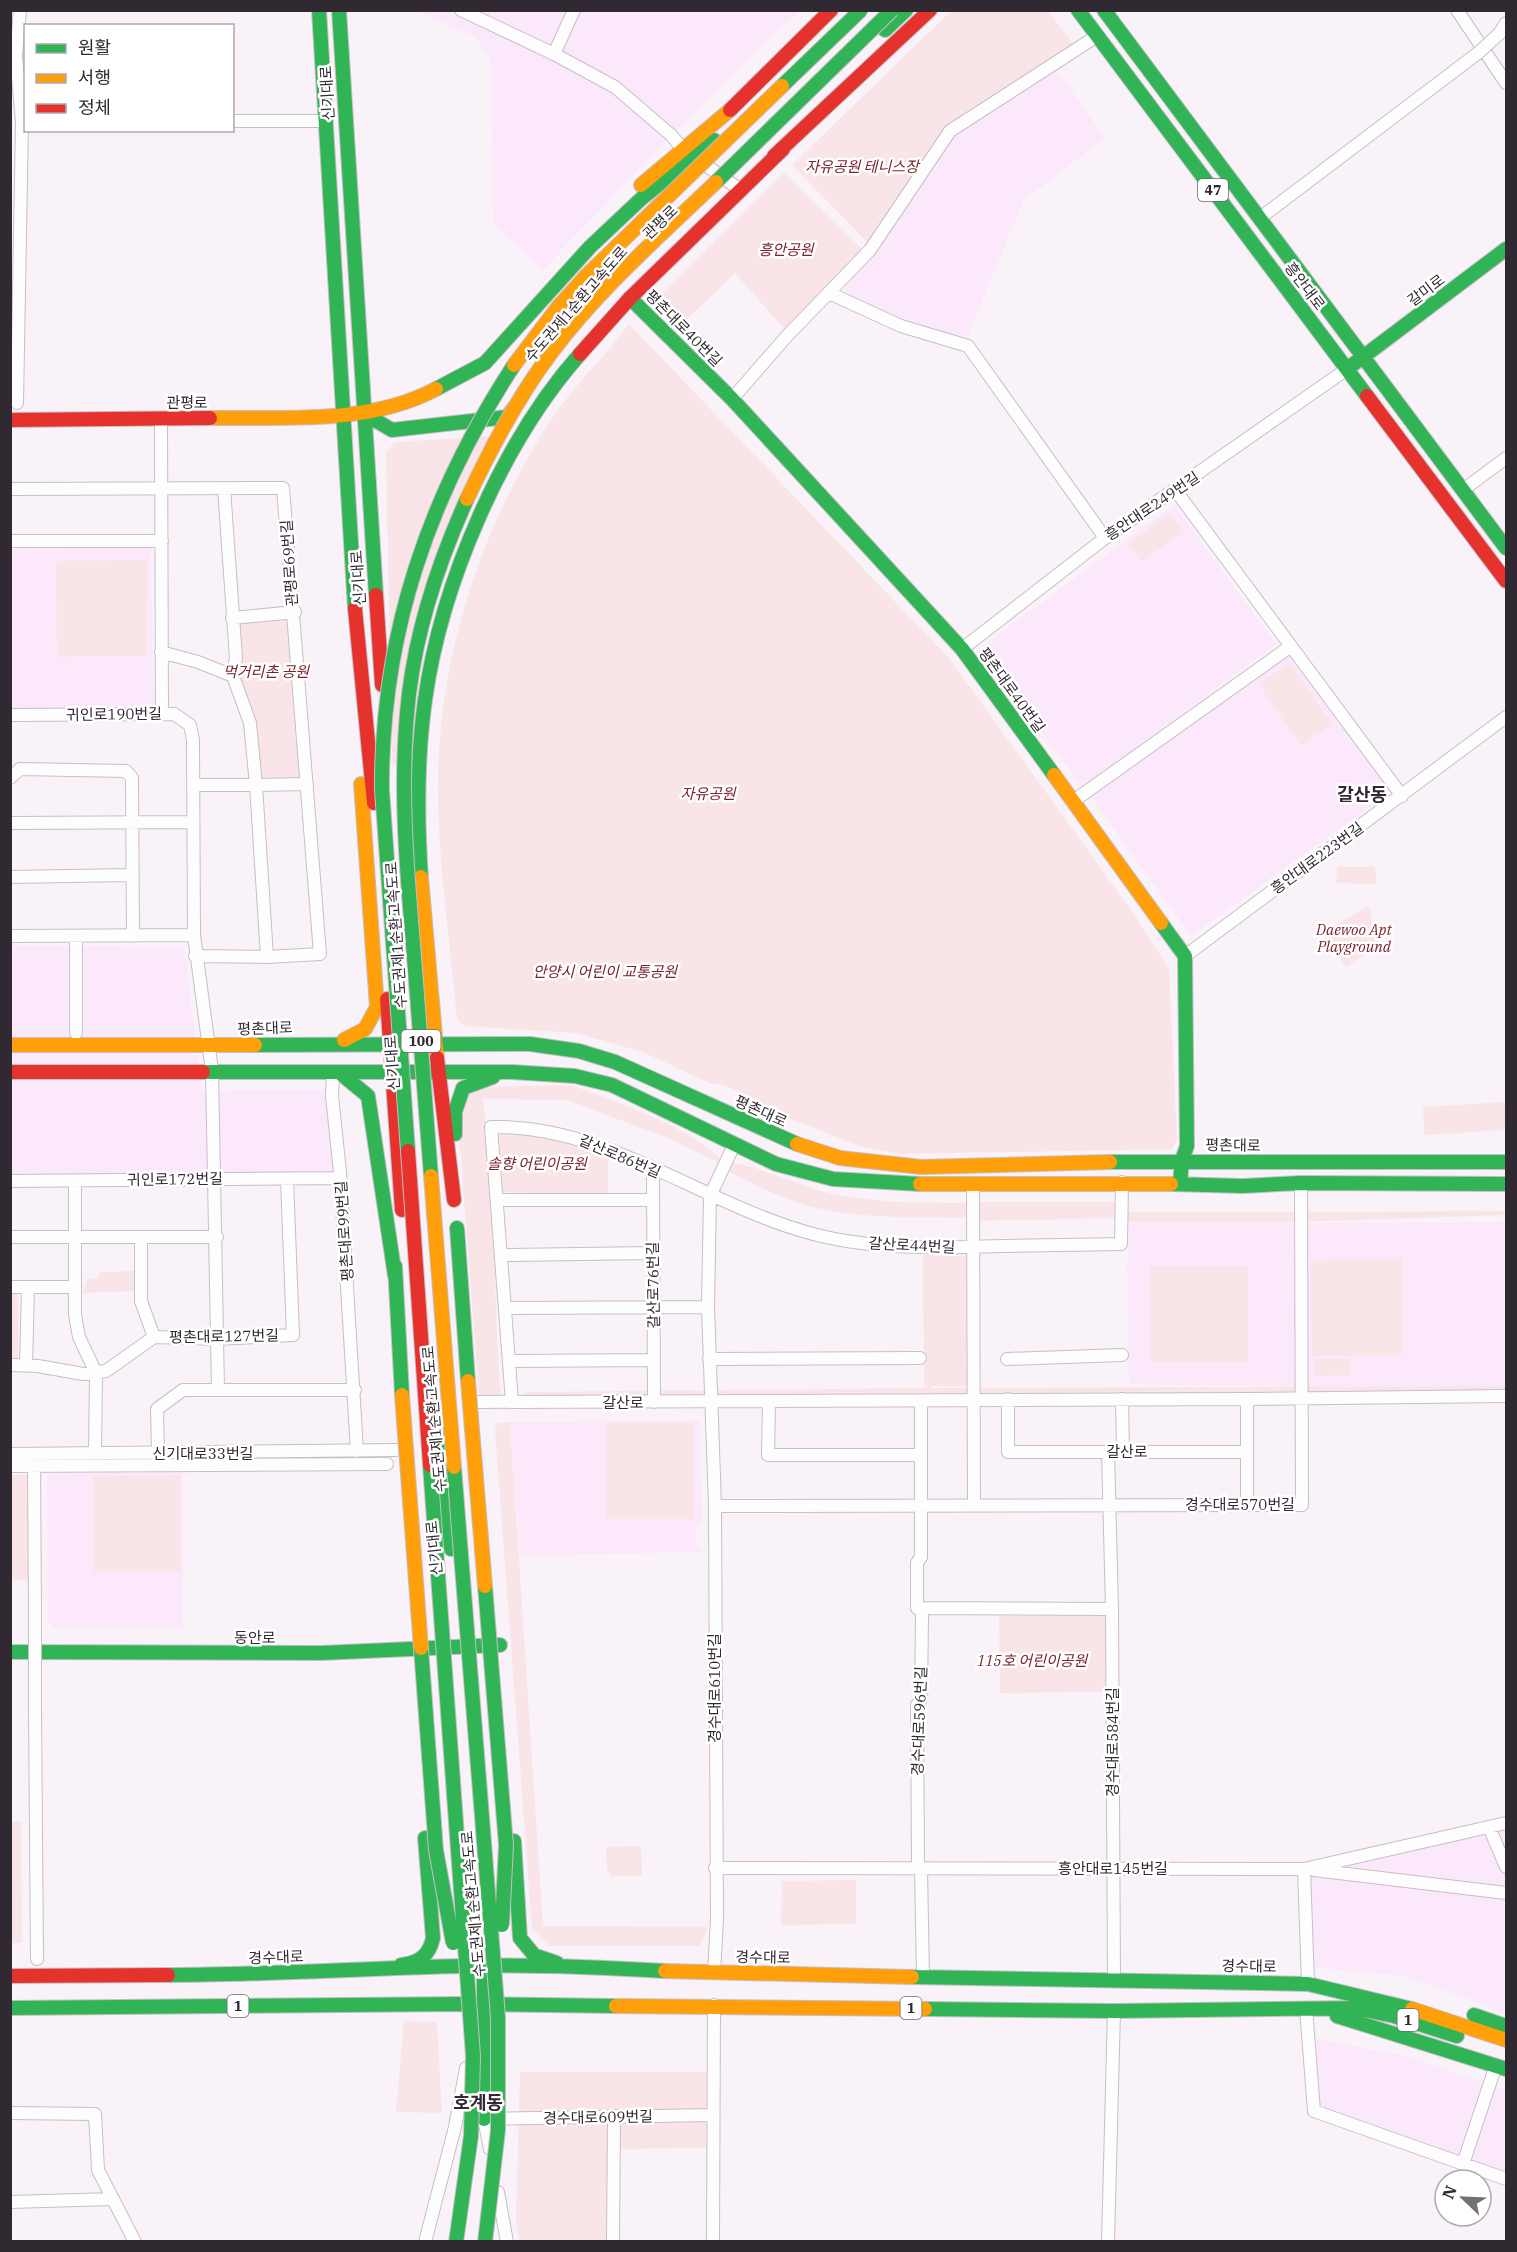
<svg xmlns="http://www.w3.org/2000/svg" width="1517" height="2252" font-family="'IBM Plex Serif','Noto Sans KR',serif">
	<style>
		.built { fill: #fce8fb }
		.green { fill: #f9e5e8 }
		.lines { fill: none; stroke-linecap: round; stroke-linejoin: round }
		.street-casing { stroke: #c6bfc6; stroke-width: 14 }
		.fast-casing { stroke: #c6bfc6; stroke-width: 16 }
		.slow-casing { stroke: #c6bfc6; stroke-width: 16 }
		.jam-casing { stroke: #c6bfc6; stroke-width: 16 }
		.street { stroke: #fefdfe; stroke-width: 12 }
		.fast { stroke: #30b455; stroke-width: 14 }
		.slow { stroke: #ff9f0a; stroke-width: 14 }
		.jam { stroke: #e5322d; stroke-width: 14 }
		.street-bridge-casing { stroke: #c6bfc6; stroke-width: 14; stroke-linecap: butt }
		.fast-bridge-casing { stroke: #c6bfc6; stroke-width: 16; stroke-linecap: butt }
		.slow-bridge-casing { stroke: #c6bfc6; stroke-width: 16; stroke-linecap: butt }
		.jam-bridge-casing { stroke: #c6bfc6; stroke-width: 16; stroke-linecap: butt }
		.street-bridge { stroke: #fefdfe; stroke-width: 12 }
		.fast-bridge { stroke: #30b455; stroke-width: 14 }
		.slow-bridge { stroke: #ff9f0a; stroke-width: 14 }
		.jam-bridge { stroke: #e5322d; stroke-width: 14 }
		.labels { text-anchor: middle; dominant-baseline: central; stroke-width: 5; stroke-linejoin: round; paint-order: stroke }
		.shield { fill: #fff; stroke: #6f696f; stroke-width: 1.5 }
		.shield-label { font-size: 14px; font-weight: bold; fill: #312931 }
		.street-label { font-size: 15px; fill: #312931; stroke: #fff }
		.park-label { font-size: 15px; font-style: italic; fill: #79232d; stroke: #fff }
		.quarter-label { font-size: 18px; font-weight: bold; fill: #362536; stroke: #fff }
	</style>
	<rect width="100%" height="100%" fill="#faf2f9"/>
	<path class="built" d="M417,11h382l-128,124 -129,136 -49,-48 -2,-164 -16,-22z
		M1057,70l48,68 -82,63 -57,140 -64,-19 -57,-27 -1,-7 38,-48 70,-103z
		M1174,505l102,139 -194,143 -102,-139z
		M151,548l3,163 -143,-2v-160z
		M1290,653l100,139 -199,144 -100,-139z
		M10,946l174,1 18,144 135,-2 7,85 -333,5z
		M1506,1222v164l-202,1 -3,-164z
		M1130,1223h168l3,163 -172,-2 -2,-119z
		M699,1420l3,102 -6,8v12l7,10 -183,4 -10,-134z
		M183,1472v155h-130l-5,-7 -1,-146z
		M1506,1823v190l-101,-37 -98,-9 -3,-98z
		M1316,2039l91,17 99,35v81l-186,-65z"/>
	<path class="green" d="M951,11h97l25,33 -125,82 -80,117 -76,-78z
		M784,173l78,76 -77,81 -50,-57 -54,52 -21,-22 2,-10z
		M629,324l320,334 180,249 40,62 8,170 -5,10 -271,5 -39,-7 -113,-44 -4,-9 -24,-10h-10l-68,-32 -67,-19 -112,-7 -7,-7c-7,-79 -20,-161 -19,-240 2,-126 43,-251 111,-356 23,-36 55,-65 80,-99z
		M497,436l-53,112 -43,214 -9,2 -6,-312 9,-10z
		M1170,514l13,18 -42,30 -13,-19z
		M147,560v96l-90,1 -1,-96z
		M290,619l14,162h-44l-24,-106v-51z
		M1290,663l42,61 -31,22 -42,-62z
		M1337,867h38l2,17 -41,-1z
		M1369,906l7,41 -30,20 -23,-35z
		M571,1085c40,15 123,43 150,75l-1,3 -50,-24 -103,-39 -84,-1c15,98 9,197 18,296l-9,4 -13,-5 -22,-285 9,-17 13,-5z
		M1506,1102v28l-82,5 -1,-28z
		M499,1130l82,12 27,13v40l-105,-3z
		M732,1163c13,-1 74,24 93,29 46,11 93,11 140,11l3,2 -1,13c-60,-1 -126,2 -183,-20 -20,-8 -39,-19 -59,-28z
		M977,1202h138l3,16 -144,3z
		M1506,1211v4l-205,7h-180l4,-10h168l8,9 3,-9z
		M923,1255l49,1 -1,130h-39v2l574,-2v9l-982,2 1,-5 402,-4 -3,-3z
		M1402,1259v96l-90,1 -1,-96z
		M1150,1266h98v96h-97z
		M135,1271v20l-52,2 4,-14 10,-1 4,-6z
		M10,1289h8v70h-7z
		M1314,1359h35l1,16 -36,1z
		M510,1422l33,504 165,1 -8,19h-151l-17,-17 -37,-500 3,-6z
		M607,1423h87v96h-87z
		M10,1475h19v105h-18z
		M180,1475l1,96 -87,1 -1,-96z
		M1104,1615l8,1v76l-112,1 -1,-77z
		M21,1821l1,122h-11v-121z
		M641,1846l1,30h-31l-4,-7 -1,-22z
		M856,1880v44l-75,1 1,-44z
		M404,2021l33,1 5,91 -46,-1z
		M520,2072h187l-1,76 -97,1 -1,92 -89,1 -3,-24z"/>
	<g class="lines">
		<defs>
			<path id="street" d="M461,10l93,44 61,33 56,48 11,13 57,41
				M1457,10l49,73
				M1499,34l7,-11
				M554,54l20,-44
				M232,121h93
				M1260,218l218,-165
				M829,293l72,33 67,20 137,192
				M732,399l54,-62 84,-87 80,-119 147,-95
				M17,403l5,-281 -6,-66 4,-46
				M161,418l1,295
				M224,488l12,170 -3,18
				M10,489l273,-1 37,466 -53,3 -72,-1
				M1463,490l43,-32
				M1176,491l226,305
				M10,541h152
				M232,618l63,-6
				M962,649l143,-111 242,-169
				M161,652l37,10 35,14 17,47 6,62 51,-1
				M10,715l164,-1 16,11 3,15 1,195 -184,1
				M10,778l10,-9 106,2 6,7 1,158
				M193,785h63l11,172
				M1072,802l219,-156
				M10,823l183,-1
				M10,877l122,-2
				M194,935l18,136 6,319
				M1185,956l321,-239
				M76,1033v-97
				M333,1072l-1,24 8,76 17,279
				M653,1169l1,233
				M10,1181l330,-3
				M75,1181v134l4,22 17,36 -1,80
				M973,1186l1,319
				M497,1200h155
				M10,1237h207
				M141,1237v64l13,36
				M502,1255l150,-2
				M10,1287h65
				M506,1308l202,-1
				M709,1359l211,-1
				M1007,1359l115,-4
				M509,1361l145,-1
				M10,1365l28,1 45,8 23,-3 48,-34 63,2 76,-4 -6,-156
				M26,1365l2,-78
				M1008,1399v53h238
				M1122,1399l1,52
				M921,1401v156l-4,6v45l195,1
				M476,1402l771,-3 259,-3
				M512,1402l-21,-275c118,-3 215,80 326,108 60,15 124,13 186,11 39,-1 78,-1 118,-2l1,-62
				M769,1402l-1,53h153
				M1108,1451l4,158 2,370
				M158,1453l-1,-44 26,-19h172
				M10,1454l386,-4
				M34,1459l1,156
				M10,1466l377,-2
				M1247,1505v-106
				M715,1506l587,-1 -1,-322
				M35,1708l2,251
				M1489,1827l17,40
				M918,1863l-1,-158 4,-6 1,-83
				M715,1868l589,1 202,-46
				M921,1868l2,109
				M1304,1869l4,115
				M1314,1870l192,23
				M714,1973l3,-54 -2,-413 -7,-199 2,-111 24,-51
				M1306,2008l8,103 192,68
				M10,2113l85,1 3,56 37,72
				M490,2149l-6,-30 228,-4
				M1463,2164l33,-99
				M498,2192l9,50
				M10,2202l102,-3
				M425,2242l30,-115 11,-59
				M613,2242l1,-126
				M713,2242l1,-237
				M1108,2242l6,-231"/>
			<path id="fast" d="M319,10l36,599
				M339,10l37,585
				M1078,10l289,386
				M1104,10l402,538
				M885,30l21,-20
				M630,298l102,101 230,250 92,126
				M1347,369l159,-120
				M436,389l49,-26 105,-116 52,-49 72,-58
				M363,413l29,17 115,-13 7,-9
				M421,877c-4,-58 -4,-120 4,-177 16,-116 77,-258 155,-346
				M1161,923l24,33 2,190 -5,14 -2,24
				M255,1045l275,-1 49,7 36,11 182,82
				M203,1072h309l63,4 37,9 164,79 57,15 87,5
				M339,1072l29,24 27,180
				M455,1134v-22l8,-24 30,-11
				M1110,1162h396
				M1171,1184l72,2 58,-3 205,1
				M457,1228l11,153
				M395,1266l7,129
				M437,1423l14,126
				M10,1652l311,1 179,-8
				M514,1841l6,97 14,17 23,8
				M484,1954v165
				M401,1965c18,-2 28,-9 32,-27l-8,-100
				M168,1975c99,0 198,-7 297,-9 67,-2 134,1 200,5
				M912,1977l396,7 104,25
				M10,2008l456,-4 150,2
				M925,2009l189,2 241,-3 39,8 63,20
				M1474,2015l32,11
				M1337,2016l169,53"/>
			<path id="slow" d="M641,185l89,-75
				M210,418c75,-1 158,7 226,-29
				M1054,775l107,148
				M421,877l16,181
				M344,1040l21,-11 12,-22 -16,-223
				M10,1045h245
				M797,1144l43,14 81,9 189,-5
				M920,1184h251
				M665,1971l247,6
				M616,2006l309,3
				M1412,2009l94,31"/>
			<path id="jam" d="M730,110l101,-100
				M774,156l156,-146
				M580,354l50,-56 153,-149
				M1367,396l139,185
				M10,420l200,-2
				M376,595l6,90
				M355,609l19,194
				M387,999l15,211
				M437,1058l17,142
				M10,1072h193
				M10,1976l158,-1"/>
		</defs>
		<use href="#street" class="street-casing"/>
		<use href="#fast" class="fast-casing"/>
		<use href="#slow" class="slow-casing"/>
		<use href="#jam" class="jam-casing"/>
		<use href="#street" class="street"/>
		<use href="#fast" class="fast"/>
		<use href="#slow" class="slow"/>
		<use href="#jam" class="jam"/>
		<defs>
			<path id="street-bridge" d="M1478,53l21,-19
				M35,1719v-114"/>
			<path id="fast-bridge" d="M782,86l79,-76
				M716,182l176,-172
				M408,1151l-26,-361c-1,-156 47,-295 132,-425
				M431,1176c-6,-77 -12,-154 -18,-232 -7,-82 -14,-167 -4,-250 8,-67 30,-133 58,-195
				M430,1465l43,591 -2,80 -15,106
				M454,1467l44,550v113l-13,112
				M485,1586l21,259 -4,80
				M421,1648l15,202 17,93"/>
			<path id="slow-bridge" d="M514,365l44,-58 28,-31 196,-190
				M467,499c24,-51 50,-101 84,-146 48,-64 109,-117 165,-171
				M431,1176l23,291
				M468,1381l17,205
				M402,1395l19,253"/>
			<path id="jam-bridge" d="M408,1151l22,314"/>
		</defs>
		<use href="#street-bridge" class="street-bridge-casing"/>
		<use href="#fast-bridge" class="fast-bridge-casing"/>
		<use href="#slow-bridge" class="slow-bridge-casing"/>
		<use href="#jam-bridge" class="jam-bridge-casing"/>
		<use href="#street-bridge" class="street-bridge"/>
		<use href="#fast-bridge" class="fast-bridge"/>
		<use href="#slow-bridge" class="slow-bridge"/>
		<use href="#jam-bridge" class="jam-bridge"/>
	</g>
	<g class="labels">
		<g class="shield">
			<rect x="1198" y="179" width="30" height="22" rx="4.5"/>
			<rect x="401.5" y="1030" width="39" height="22" rx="4.5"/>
			<rect x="227.5" y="1995" width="21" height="22" rx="4.5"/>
			<rect x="900.5" y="1997" width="21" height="22" rx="4.5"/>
			<rect x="1397.5" y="2009" width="21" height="22" rx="4.5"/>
		</g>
		<g class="shield-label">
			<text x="1213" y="190">47</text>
			<text x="421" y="1041">100</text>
			<text x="238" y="2006">1</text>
			<text x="911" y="2008">1</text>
			<text x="1408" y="2020">1</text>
		</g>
		<g class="street-label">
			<text transform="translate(327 93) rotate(-93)">신기대로</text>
			<text transform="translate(660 222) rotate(-44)">관평로</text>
			<text transform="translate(1305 286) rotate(53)">흥안대로</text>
			<text transform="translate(1426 290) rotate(-37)">갈미로</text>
			<text transform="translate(576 304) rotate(-49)">수도권제1순환고속도로</text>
			<text transform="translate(684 328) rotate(45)">평촌대로40번길</text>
			<text x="187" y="402">관평로</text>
			<text transform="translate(1152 506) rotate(-34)">흥안대로249번길</text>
			<text transform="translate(289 563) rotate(-94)">관평로69번길</text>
			<text transform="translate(358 578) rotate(-94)">신기대로</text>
			<text transform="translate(1012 690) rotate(54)">평촌대로40번길</text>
			<text transform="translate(114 714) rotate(-1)">귀인로190번길</text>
			<text transform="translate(1317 858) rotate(-36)">흥안대로223번길</text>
			<text transform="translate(396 935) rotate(-94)">수도권제1순환고속도로</text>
			<text transform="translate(265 1028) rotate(-2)">평촌대로</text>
			<text transform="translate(392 1063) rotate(-94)">신기대로</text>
			<text transform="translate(761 1111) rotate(24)">평촌대로</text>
			<text transform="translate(1233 1145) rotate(1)">평촌대로</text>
			<text transform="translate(620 1156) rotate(23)">갈산로86번길</text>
			<text transform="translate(175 1179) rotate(-1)">귀인로172번길</text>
			<text transform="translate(344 1231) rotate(-94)">평촌대로99번길</text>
			<text transform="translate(912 1245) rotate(3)">갈산로44번길</text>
			<text transform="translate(653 1285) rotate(-91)">갈산로76번길</text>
			<text transform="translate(224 1336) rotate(-1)">평촌대로127번길</text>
			<text x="623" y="1402">갈산로</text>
			<text transform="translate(434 1419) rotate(-95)">수도권제1순환고속도로</text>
			<text x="1127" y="1451">갈산로</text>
			<text x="203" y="1453">신기대로33번길</text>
			<text x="1240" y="1504">경수대로570번길</text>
			<text transform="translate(434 1548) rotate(-96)">신기대로</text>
			<text x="255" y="1637">동안로</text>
			<text transform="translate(714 1688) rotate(-90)">경수대로610번길</text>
			<text transform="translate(919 1721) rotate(-88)">경수대로596번길</text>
			<text transform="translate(1112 1742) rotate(-90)">경수대로584번길</text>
			<text x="1113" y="1868">흥안대로145번길</text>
			<text transform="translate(473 1904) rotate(-95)">수도권제1순환고속도로</text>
			<text transform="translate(276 1957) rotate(-2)">경수대로</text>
			<text transform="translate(763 1957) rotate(1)">경수대로</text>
			<text transform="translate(1249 1966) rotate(1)">경수대로</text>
			<text transform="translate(598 2117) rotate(-1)">경수대로609번길</text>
		</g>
		<g class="park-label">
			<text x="862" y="166">자유공원 테니스장</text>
			<text x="786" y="249">흥안공원</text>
			<text x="266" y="671">먹거리촌 공원</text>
			<text x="708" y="793">자유공원</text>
			<text x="1354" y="929">Daewoo Apt<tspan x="1354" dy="17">Playground</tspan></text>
			<text x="605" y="971">안양시 어린이 교통공원</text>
			<text x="537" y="1163">솔향 어린이공원</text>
			<text x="1032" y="1660">115호 어린이공원</text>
		</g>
		<g class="quarter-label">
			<text x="1362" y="794">갈산동</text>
			<text x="478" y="2102">호계동</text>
		</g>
	</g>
	<rect width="1517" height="2252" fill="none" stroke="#312931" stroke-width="24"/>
	<rect x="24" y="24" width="210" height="108" fill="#ffffff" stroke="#ada9ad" stroke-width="1.5"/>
	<rect x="36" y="44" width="30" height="9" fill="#30b455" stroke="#ada9ad" stroke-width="1.5"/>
	<text x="78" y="54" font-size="18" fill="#312931">원활</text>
	<rect x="36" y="74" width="30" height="9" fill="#ff9f0a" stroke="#ada9ad" stroke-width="1.5"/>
	<text x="78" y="84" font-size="18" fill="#312931">서행</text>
	<rect x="36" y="104" width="30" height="9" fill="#e5322d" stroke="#ada9ad" stroke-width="1.5"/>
	<text x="78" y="114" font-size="18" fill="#312931">정체</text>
	<g transform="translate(1463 2198) rotate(293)"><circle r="28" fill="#ffffff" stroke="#ada9ad" stroke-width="1.5"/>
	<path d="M0-4.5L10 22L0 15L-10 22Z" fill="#776f77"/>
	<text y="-9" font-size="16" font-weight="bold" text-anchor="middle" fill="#312931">N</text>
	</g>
</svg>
